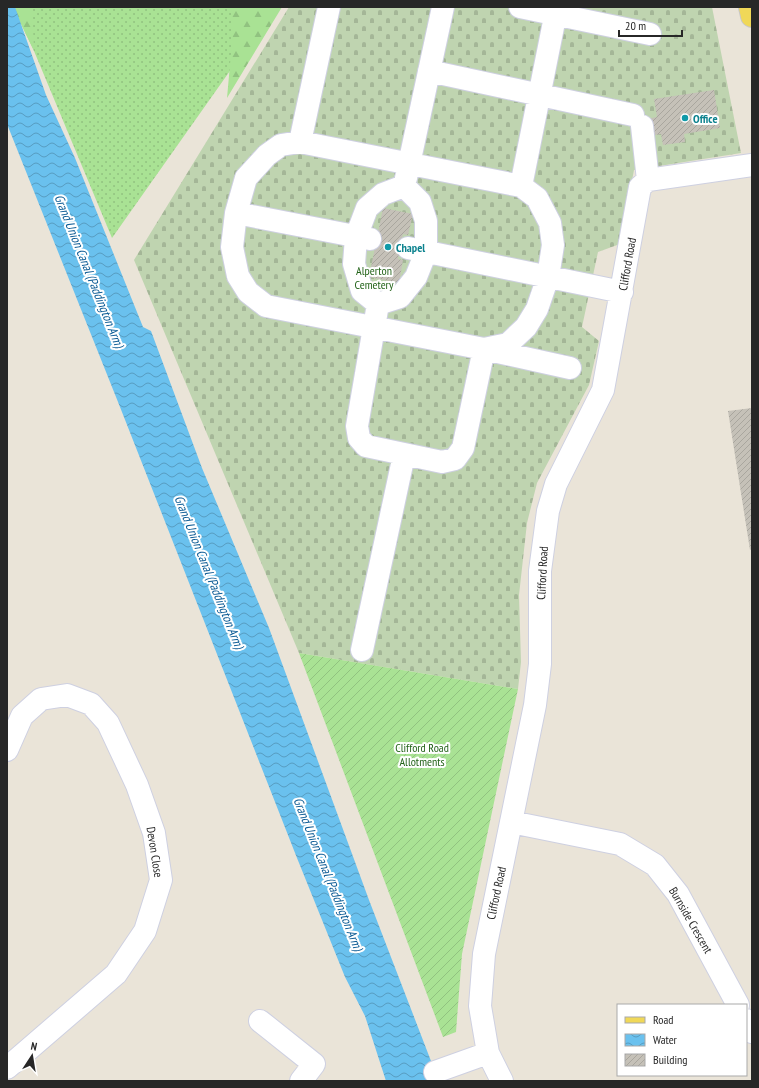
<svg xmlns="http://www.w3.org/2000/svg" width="759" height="1088" font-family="'PT Sans Narrow',sans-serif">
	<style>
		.grass { fill: url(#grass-dots) }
		.forest { fill: url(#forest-firs) }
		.cemetery { fill: url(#cemetery-stones) }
		.garden { fill: url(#garden-furrows) }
		.water { fill: url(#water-waves) }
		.building { fill: url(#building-hatch) }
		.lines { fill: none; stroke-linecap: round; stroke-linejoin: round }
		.minor-casing { stroke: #ced0e1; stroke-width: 24 }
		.major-casing { stroke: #c7c7c7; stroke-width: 24 }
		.minor { stroke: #fff; stroke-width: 22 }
		.major { stroke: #f0d858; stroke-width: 22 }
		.culture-dot { fill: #0f9aa8; stroke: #fff; stroke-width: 1.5 }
		.labels { text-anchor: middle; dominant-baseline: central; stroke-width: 4; stroke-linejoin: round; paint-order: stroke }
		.culture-label { font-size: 12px; font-weight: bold; fill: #0d838f; stroke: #fff; text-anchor: start }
		.street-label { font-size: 12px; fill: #272727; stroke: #fff }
		.park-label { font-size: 12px; fill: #236319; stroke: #fff }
		.water-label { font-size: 13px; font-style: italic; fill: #0d5c95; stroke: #fff }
	</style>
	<defs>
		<pattern id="grass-dots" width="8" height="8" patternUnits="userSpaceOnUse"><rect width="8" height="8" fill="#a9e294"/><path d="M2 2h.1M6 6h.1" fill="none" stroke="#91c280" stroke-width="1.8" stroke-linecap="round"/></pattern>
		<pattern id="forest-firs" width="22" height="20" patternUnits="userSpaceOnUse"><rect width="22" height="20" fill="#a9e294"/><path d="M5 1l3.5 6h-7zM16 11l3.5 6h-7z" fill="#91c280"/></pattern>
		<pattern id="cemetery-stones" width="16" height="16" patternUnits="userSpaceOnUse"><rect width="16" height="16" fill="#bfd4b0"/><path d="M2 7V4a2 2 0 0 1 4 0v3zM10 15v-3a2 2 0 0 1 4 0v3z" fill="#a4b697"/></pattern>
		<pattern id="garden-furrows" width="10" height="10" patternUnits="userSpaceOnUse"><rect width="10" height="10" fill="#a9e294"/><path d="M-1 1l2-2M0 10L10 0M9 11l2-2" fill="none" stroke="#91c280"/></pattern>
		<pattern id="water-waves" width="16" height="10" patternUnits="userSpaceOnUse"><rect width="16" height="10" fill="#6ac1ee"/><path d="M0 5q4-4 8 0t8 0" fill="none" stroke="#579dc1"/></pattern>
		<pattern id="building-hatch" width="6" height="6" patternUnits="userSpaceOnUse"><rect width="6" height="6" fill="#c5c1b8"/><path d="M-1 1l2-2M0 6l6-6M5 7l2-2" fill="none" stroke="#a9a69e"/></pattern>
	</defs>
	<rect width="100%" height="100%" fill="#eae4d8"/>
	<path class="grass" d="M13,7h262l-163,231 -78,-187z"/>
	<path class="forest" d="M13,7h19l2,44z
		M231,7h51l-55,91 6,-67z"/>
	<path class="cemetery" d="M289,7h423l29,146 -107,17 -14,74 -22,8 -16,75 17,14 -10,44 -52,98 -10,40 -8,72 2,67 -3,27 -219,-36 -165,-393z"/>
	<path class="garden" d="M299,653l219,36 -56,265 -6,78 -13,5z"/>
	<path class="water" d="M7,7h8l31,88 29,63 68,169 8,4 51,137 67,160 100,272 62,161 4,20h-49l-21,-65 -20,-39 -48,-119 -177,-451 -113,-283z"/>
	<path class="building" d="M714,90l6,38 -36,6 1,8 -22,3 -2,-11 -11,2 -3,-17 10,-2 -3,-18z
		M383,208l30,6 -5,21 -5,-1 -5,25 5,1 -4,23 -30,-6z
		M752,408v141l-2,1 -22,-139z"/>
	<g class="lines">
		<defs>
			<path id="minor" d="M520,7l130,27
				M429,71l204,44
				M642,126l6,54
				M300,142l29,-135
				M406,178l37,-171
				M404,186l16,16 6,19v31l-10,25 -16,20 -22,7 -16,-13 -8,-27 2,-27 11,-29 16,-14z
				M521,186l36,-179
				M236,213l-4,34 6,29 10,16 18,14 218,43 24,-5 18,-17 11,-18 11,-32 5,-32 -3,-22 -13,-25 -16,-12 -221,-44 -19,3 -14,10 -21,23 -10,35 134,26
				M408,248l214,44
				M378,304l-21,122 2,12 7,8 76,16 13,-3 8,-11 21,-99 86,19
				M362,650l42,-195
				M7,750l15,-34 19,-17 26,-4 24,9 17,19 29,62 17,48 7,47 -16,51 -29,43 -109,94
				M511,822l109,22 35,21 23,29 60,111
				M746,1020l6,12
				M260,1021l54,43 -13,17
				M435,1072l53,-19
				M502,1081l-14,-28 -8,-47 4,-52 51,-249 5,-41v-93l8,-60 8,-27 47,-94 37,-203 8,-7 104,-15"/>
			<path id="major" d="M750,7l2,9"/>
		</defs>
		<use href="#minor" class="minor-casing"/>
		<use href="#major" class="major-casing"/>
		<use href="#minor" class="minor"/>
		<use href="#major" class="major"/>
	</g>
	<g class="culture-dot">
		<circle cx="685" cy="118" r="4"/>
		<circle cx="388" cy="247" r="4"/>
	</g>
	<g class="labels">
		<g class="culture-label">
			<text x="693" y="118">Office</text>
			<text x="396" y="247">Chapel</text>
		</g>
		<g class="street-label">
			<text transform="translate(627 264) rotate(-80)">Clifford Road</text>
			<text transform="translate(542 573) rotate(-87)">Clifford Road</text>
			<text transform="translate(155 852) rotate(81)">Devon Close</text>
			<text transform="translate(496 893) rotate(-78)">Clifford Road</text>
			<text transform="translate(691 920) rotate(60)">Burnside Crescent</text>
		</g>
		<g class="park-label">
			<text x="374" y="270">Alperton<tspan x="374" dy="14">Cemetery</tspan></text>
			<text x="422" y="747">Clifford Road<tspan x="422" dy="14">Allotments</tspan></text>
		</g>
		<g class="water-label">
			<text transform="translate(89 271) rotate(68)">Grand Union Canal (Paddington Arm)</text>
			<text transform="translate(209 572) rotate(68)">Grand Union Canal (Paddington Arm)</text>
			<text transform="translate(328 874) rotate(68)">Grand Union Canal (Paddington Arm)</text>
		</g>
	</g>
	<rect width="759" height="1088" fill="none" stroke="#272727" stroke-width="16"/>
	<rect x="617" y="1004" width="130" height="72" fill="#ffffff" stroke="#a9a9a9"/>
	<rect x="625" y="1017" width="20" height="6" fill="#f0d858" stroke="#a9a9a9"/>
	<text x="653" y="1024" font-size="12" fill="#272727">Road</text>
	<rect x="625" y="1034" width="20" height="12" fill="url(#water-waves)" stroke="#a9a9a9"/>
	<text x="653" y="1044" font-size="12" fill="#272727">Water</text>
	<rect x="625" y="1054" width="20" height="12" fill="url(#building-hatch)" stroke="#a9a9a9"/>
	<text x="653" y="1064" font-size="12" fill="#272727">Building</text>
	<g transform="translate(32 1056) rotate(12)" stroke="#ffffff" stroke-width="3" paint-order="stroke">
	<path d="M0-3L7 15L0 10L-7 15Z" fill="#272727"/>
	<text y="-6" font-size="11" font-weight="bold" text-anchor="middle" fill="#272727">N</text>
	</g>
	<path d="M619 30v6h63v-6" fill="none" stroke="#272727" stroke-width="2"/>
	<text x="625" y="30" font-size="12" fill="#272727" stroke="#ffffff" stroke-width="3" paint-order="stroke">20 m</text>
</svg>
